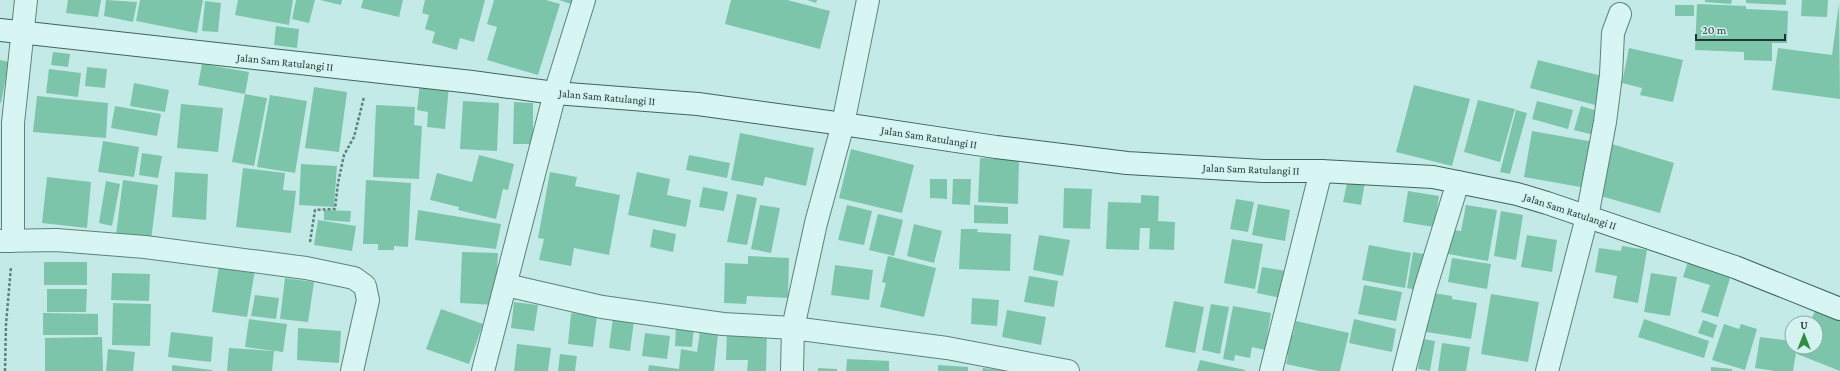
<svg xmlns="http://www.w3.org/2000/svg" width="1840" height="371" font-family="'Crimson Pro',serif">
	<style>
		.building { fill: #7dc5aa }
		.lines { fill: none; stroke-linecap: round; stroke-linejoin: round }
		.street-casing { stroke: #5c8379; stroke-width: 24 }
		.secondary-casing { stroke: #3f645a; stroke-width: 24 }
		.path { stroke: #5c8379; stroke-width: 2.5; stroke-dasharray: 3 2; stroke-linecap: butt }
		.street { stroke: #d6f5f3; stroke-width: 22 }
		.secondary { stroke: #d6f5f3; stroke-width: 22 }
		.labels { text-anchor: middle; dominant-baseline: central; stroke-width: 3; stroke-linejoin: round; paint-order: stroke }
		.street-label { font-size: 11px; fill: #1f342e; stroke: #d3f2f0 }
	</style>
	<rect width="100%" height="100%" fill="#c4eae7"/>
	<path class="building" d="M68,0h33l-3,17 -32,-4z
		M106,0l31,2 -4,20 -29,-6z
		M140,0h63l-6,33 -61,-12z
		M238,0h55l-4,25 -54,-10z
		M296,0h19l-6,23 -17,-4z
		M320,0h22l-1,5z
		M363,0h40l-4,17 -38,-9z
		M425,0h60l-11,42 -14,-4 -3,12 -25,-7 3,-11 -10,-3 4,-14 -7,-2z
		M494,0h52l14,4 -22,71 -51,-15 10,-33 -10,-3z
		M559,0h13l-1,4z
		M731,0h56l43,11 -10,38 -95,-25z
		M807,0h10l-1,3z
		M1705,0h27l-1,4 -26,-2z
		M1746,0h40v5l-40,-2z
		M1802,0h26l-1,17 -26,-1z
		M205,1l16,2 -3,29 -16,-1z
		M1839,3l1,96 -68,-9 6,-42 54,7z
		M1697,4l49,2v3l42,2 -1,32h-15v18l-28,-1v-8l-49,-2z
		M1675,5h19v11h-19z
		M276,26l23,3 -2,19 -23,-3z
		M1629,48l54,12 -10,42 -33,-7 2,-7 -20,-5z
		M53,52l17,2 -2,13 -17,-2z
		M0,60l9,2 -8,41h-1z
		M1538,60l68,17 -7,29 -69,-18z
		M202,64l47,8 -4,22 -47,-9z
		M87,67l20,2 -2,19 -20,-2z
		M49,69l32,4 -3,24 -32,-4z
		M134,83l35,7 -4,22 -35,-6z
		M420,83l29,3 -4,43 -18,-2 1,-15 -11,-2z
		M1414,85l56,14 -18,67 -56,-14z
		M314,87l33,5 -8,60 -34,-4z
		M245,94l22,4 -13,68 -22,-4z
		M270,95l37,6 -12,72 -38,-6z
		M37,96l71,7 -2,35 -73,-6z
		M1478,100l37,9 -15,53 -36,-10z
		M463,101l36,2 -2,48 -37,-2z
		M1537,101l36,9 -5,19 -36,-10z
		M514,102l19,1v41h-20z
		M181,104l42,4 -5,44 -41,-4z
		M376,105l39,2 -1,18 8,1 -3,53 -46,-2z
		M115,106l46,8 -4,22 -46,-8z
		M1581,106l23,7 -6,23 -24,-6z
		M1516,110l11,3 -17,61 -10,-2z
		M1532,131l62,11 -8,46 -62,-11z
		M740,133l74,15 -8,38 -41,-9 -2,9 -32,-6z
		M103,141l36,6 -5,30 -36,-5z
		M1612,144l62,19 -14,50 -63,-18z
		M851,149l63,16 -12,48 -63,-15z
		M142,153l20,3 -4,22 -19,-3z
		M479,155l35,9 -6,26 -5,-1 -7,30 -38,-9 1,-3 -29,-7 7,-27 35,9z
		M689,155l41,8 -3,15 -41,-8z
		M980,158l39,1 -1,45 -40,-2z
		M301,164l36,2 -3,41 -35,-2z
		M243,168l42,5 -2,17 13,1 -5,42 -55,-6z
		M175,172l33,2 -2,46 -34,-3z
		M550,172l27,5 -2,9 45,9 -11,60 -35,-7 -3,18 -32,-6 5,-21 -6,-1z
		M637,172l33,7 -3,16 24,5 -5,27 -58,-12z
		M47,177l44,5 -4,46 -45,-5z
		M930,179h17v20l-17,-1z
		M953,179h18l-1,26 -18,-1z
		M1348,179l17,3 -4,23 -18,-3z
		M123,180l35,5 -7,55 -35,-5z
		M366,180l45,3 -3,64 -14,-1v4h-16v-6h-15z
		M106,181l14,3 -8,42 -13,-3z
		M703,187l25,5 -4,19 -25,-4z
		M1064,188l28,1 -2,40 -27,-1z
		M1408,191l31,5 -5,31 -31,-5z
		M737,194l20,4 -10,47 -20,-3z
		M1141,195l18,1 -1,25 17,1 -1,28 -25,-1 1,-21h-10l-1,22 -33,-1 2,-47 33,1z
		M1236,199l18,3 -6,30 -18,-3z
		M1258,204l32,6 -5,31 -33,-6z
		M760,205l20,3 -9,45 -20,-4z
		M847,205l25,6 -8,34 -26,-5z
		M974,205l34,2v17l-34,-1z
		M1466,205l31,5 -9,51 -40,-7 4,-24 9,1z
		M324,210l27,1 -1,11 -26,-2z
		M418,210l83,14 -5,25 -81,-9z
		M1501,211l22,4 -7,45 -22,-4z
		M878,214l25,6 -9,36 -25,-6z
		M318,220l38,6 -4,25 -38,-6z
		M914,224l28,7 -8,32 -27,-7z
		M653,229l23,5 -3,18 -23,-5z
		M961,229h17l-1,3 34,2 -1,37 -51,-2z
		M1039,235l31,5 -7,36 -30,-6z
		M1527,235l30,5 -5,32 -31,-5z
		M1232,239l31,5 -8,45 -31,-6z
		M1369,245l42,8 -6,35 -43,-8z
		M1622,246l25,4 -9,53 -25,-5 4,-22 -22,-4 4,-24 22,3z
		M462,252l36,1 -3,52 -35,-2z
		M1413,252l15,3 -7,36 -14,-3z
		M748,256l41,2 -1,40 -41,-2 -1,8 -22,-1 1,-40 23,1z
		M888,256l48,12 -12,49 -44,-10 6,-24 -4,-1z
		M1452,258l39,6 -4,25 -39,-7z
		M1689,258l43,14 -14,45 -17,-5 9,-27 -27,-8z
		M44,262h43v23h-43z
		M219,265l36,5 -8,47 -35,-5z
		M835,265l38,5 -4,30 -38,-5z
		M1262,267l24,4 -5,27 -24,-5z
		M112,273l38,1 -1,27 -38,-1z
		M1651,273l26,4 -7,39 -26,-4z
		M1029,276l29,5 -4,26 -30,-5z
		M285,278l29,4 -6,40 -28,-3z
		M1364,285l38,7 -6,29 -38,-7z
		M47,289h40l-1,23h-39z
		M1427,292l25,4v3l25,4 -6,36 -51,-8z
		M1491,294l48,8 -11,60 -47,-8z
		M255,295l24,3 -3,21 -25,-3z
		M972,298l27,2 -2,26 -26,-2z
		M1174,301l30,6 -9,46 -30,-6z
		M514,302l24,3 -4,26 -23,-3z
		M113,303l38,1 -1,42 -38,-1z
		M1211,304l18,3 -9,47 -18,-4z
		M1233,306l38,7 -6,37 -13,-3 -2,11 -15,-3 -1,6 -11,-2z
		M1816,308l24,9v54l-43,-17 3,-7h16v-24h-6z
		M441,309l42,15 -14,40 -43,-15z
		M1007,310l39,7 -5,28 -39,-8z
		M43,313l55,1v21h-55z
		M571,313l26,3 -4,31 -25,-3z
		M613,318l21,3 -4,30 -21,-3z
		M249,319l38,5 -4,28 -38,-5z
		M1354,319l42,10 -4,23 -43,-9z
		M1644,319l65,22 -5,17 -66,-21z
		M1703,320l14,5 -4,13 -15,-5z
		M1296,321l53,12 -9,38h-21l-33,-7 2,-9 -10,-2 5,-21 10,3z
		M701,324l18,2 -5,45h-66l1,-6 30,4 2,-20 16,3z
		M1724,324l15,5 2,-5 16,5 -12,41 -33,-10z
		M676,325l18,1 -2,21 -17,-1z
		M298,328l43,3 -2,32 -42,-3z
		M727,331l40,1 -1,39h-19l1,-11h-22z
		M171,332l42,5 -2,25 -43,-5z
		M645,333l25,3 -3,23 -25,-3z
		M102,337l1,34h-58v-33z
		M1760,337l32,4v6h5l-4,24h-18l-20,-3z
		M1423,339l12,2 -5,30 -12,-2z
		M1442,343l28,4 -4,24h-28z
		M517,344l34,4 -3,23h-34z
		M229,348l45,3 -2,20h-45z
		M108,349l27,3 -2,19h-27z
		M560,354l17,2 -2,15h-17z
		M847,359l42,2v10h-43z
		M1200,360l45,10v1h-48z
		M172,365l40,5v1h-40z
		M938,365l30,2v4h-30z
		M1711,367l21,2v2h-21z
		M818,368l19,1v2h-19z
		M983,368l19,2v1h-20z"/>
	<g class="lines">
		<defs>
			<path id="street" d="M0,241l56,-1 89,7 161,21 48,10 11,8 3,14 -16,71
				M13,241v-118l13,-123
				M506,285l96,22 121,17 70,4 23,-105 27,-99 25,-124
				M483,371l72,-278 29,-93
				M792,371l1,-43 154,20 121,23
				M1271,371l50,-200
				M1404,371l21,-82 33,-107
				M1547,371l40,-154 18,-95 6,-47 2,-42 7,-19"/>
			<path id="secondary" d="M0,30l472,52 83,11 143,11 145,20 153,23 131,16 136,8h58l112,6 84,17 30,9 188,64 105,42"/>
		</defs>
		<use href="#street" class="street-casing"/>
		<use href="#secondary" class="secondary-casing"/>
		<path class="path" d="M310,242l5,-32 20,-1 3,-26 6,-28 10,-18 10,-40
			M5,371l1,-47 5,-57"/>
		<use href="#street" class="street"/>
		<use href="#secondary" class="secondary"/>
	</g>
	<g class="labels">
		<g class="street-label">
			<text transform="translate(285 62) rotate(6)">Jalan Sam Ratulangi II</text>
			<text transform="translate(607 97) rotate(5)">Jalan Sam Ratulangi II</text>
			<text transform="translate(929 137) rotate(9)">Jalan Sam Ratulangi II</text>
			<text transform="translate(1251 169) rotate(2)">Jalan Sam Ratulangi II</text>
			<text transform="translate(1570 211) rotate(18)">Jalan Sam Ratulangi II</text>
		</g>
	</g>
	<g transform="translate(1804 335)"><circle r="19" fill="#d3f2f0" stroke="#8ba6a2"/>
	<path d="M0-3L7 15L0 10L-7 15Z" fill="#318c44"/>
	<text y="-6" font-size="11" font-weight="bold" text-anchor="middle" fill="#1f342e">U</text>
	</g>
	<path d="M1696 34v6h89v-6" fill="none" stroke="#1f342e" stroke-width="2"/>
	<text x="1702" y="34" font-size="12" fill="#1f342e" stroke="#d3f2f0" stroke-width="3" paint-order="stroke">20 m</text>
</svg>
